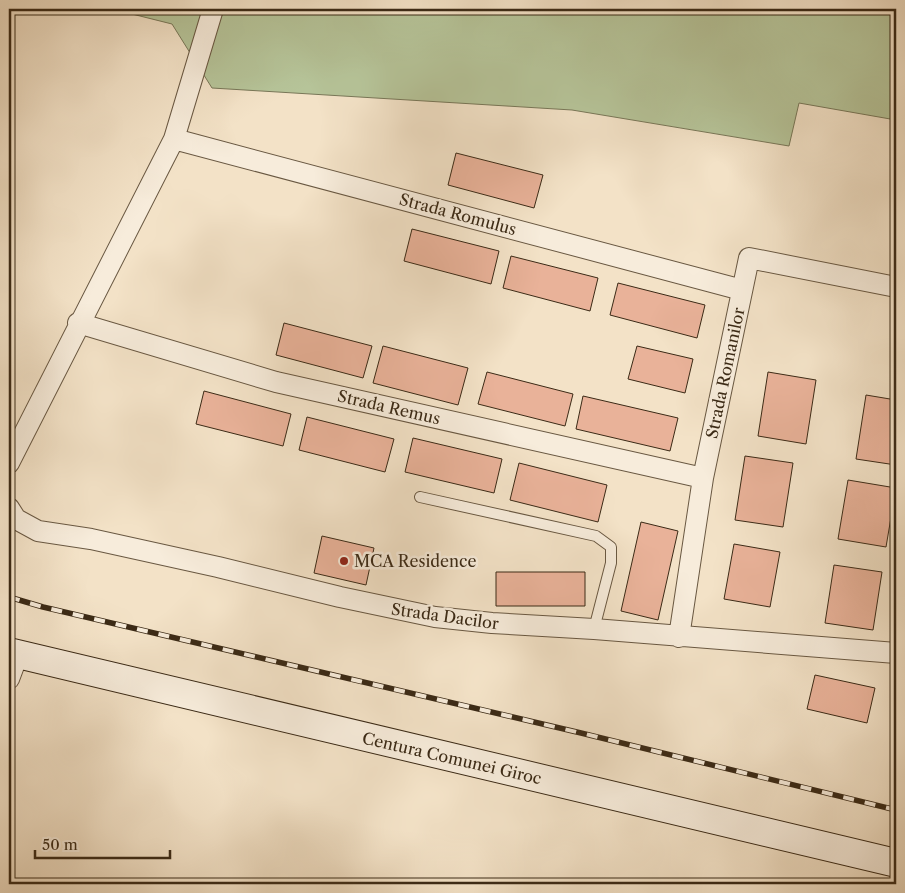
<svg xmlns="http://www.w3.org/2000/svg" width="905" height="893" font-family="'Libre Caslon Text',serif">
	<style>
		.green { fill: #b6c499; stroke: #787758 }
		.building { fill: #e9b299; stroke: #3b2a16 }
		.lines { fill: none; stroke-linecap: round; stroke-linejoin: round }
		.service-casing { stroke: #695842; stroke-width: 12 }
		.minor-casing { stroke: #695842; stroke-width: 22 }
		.secondary-casing { stroke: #3b2a16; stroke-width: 30 }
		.service { stroke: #f7ecdb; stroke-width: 10 }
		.minor { stroke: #f7ecdb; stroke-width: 20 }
		.secondary { stroke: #f7ecdb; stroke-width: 28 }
		.rail-casing { stroke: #3b2a16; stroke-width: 5.5 }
		.rail { stroke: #f7ecdb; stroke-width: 4; stroke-dasharray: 11; stroke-linecap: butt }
		.poi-dot { fill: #8f2418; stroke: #f7ecdb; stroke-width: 2 }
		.labels { text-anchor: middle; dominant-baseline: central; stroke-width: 5; stroke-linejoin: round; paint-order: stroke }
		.street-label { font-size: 16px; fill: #3b2a16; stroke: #f7ecdb }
		.poi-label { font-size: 16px; fill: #3b2a16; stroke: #f7ecdb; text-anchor: start }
	</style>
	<rect width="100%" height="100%" fill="#f3e2c7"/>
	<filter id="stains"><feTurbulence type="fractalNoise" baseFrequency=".004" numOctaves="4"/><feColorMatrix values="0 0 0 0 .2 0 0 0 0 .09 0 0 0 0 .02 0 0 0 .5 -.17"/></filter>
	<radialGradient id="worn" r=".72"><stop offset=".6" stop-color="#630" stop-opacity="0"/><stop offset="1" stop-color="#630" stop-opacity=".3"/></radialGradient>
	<path class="green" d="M112,9h784v111l-97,-17 -10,43 -217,-36 -360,-22 -40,-64z"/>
	<path class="building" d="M456,153l87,22 -9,33 -86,-23z
		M412,229l87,22 -8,33 -87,-23z
		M511,256l87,22 -8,33 -87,-23z
		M618,283l87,22 -8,33 -87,-23z
		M284,323l88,23 -9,32 -87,-23z
		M383,346l85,22 -10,37 -85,-22z
		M637,346l56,13 -8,34 -57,-14z
		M487,372l86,22 -8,32 -87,-22z
		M768,372l48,8 -10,64 -48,-8z
		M204,391l87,23 -8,32 -87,-22z
		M866,395l30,5v65l-40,-6z
		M583,396l95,22 -8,33 -94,-22z
		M307,417l87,22 -9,33 -86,-22z
		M413,438l89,21 -8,34 -89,-21z
		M745,456l48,7 -10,64 -48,-7z
		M519,463l88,22 -9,37 -88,-22z
		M848,480l48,8 -10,59 -48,-8z
		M641,522l37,9 -20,89 -37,-9z
		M322,536l52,12 -8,37 -52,-12z
		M734,544l46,8 -10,55 -46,-8z
		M834,565l48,7 -9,58 -48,-7z
		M496,572h89v34h-89z
		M815,675l60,13 -8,35 -60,-14z"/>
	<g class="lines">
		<defs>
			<path id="service" d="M420,497l176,39 15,11v16l-17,66"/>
			<path id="minor" d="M174,139l568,151
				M78,323l198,59 427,96
				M9,463l165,-324 39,-130
				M9,508l7,11 22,12 53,8 127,28 122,30 95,20 57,6 102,6 302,24
				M679,637l24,-159 46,-220 147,29
				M9,679l9,-24"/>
			<path id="secondary" d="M9,652l887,211"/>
		</defs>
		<use href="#service" class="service-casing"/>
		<use href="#minor" class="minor-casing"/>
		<use href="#secondary" class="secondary-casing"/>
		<use href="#service" class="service"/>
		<use href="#minor" class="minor"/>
		<use href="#secondary" class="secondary"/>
		<defs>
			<path id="rail" d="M9,597l34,10 538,126 315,77"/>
		</defs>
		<use href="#rail" class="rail-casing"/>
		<use href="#rail" class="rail"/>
	</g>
	<circle class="poi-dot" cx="344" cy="561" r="5"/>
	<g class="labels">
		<g class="street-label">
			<text transform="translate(458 214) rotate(15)">Strada Romulus</text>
			<text transform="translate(725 373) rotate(-78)">Strada Romanilor</text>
			<text transform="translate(389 407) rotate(13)">Strada Remus</text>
			<text transform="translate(445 616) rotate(8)">Strada Dacilor</text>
			<text transform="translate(452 758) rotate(13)">Centura Comunei Giroc</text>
		</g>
		<g class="poi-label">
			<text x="354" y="561">MCA Residence</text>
		</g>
	</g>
	<rect width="905" height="893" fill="none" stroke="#f3e2c7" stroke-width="30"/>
	<rect x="10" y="10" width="885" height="873" fill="none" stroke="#3b2a16" stroke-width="2.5"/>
	<rect x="15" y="15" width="875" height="863" fill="none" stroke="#3b2a16"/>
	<path d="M35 850v8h135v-8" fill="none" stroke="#3b2a16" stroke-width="2.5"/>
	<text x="42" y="850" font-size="15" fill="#3b2a16" stroke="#f7ecdb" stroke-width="4" paint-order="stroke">50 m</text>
	<rect width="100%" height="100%" filter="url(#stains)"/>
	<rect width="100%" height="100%" fill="url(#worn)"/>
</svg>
